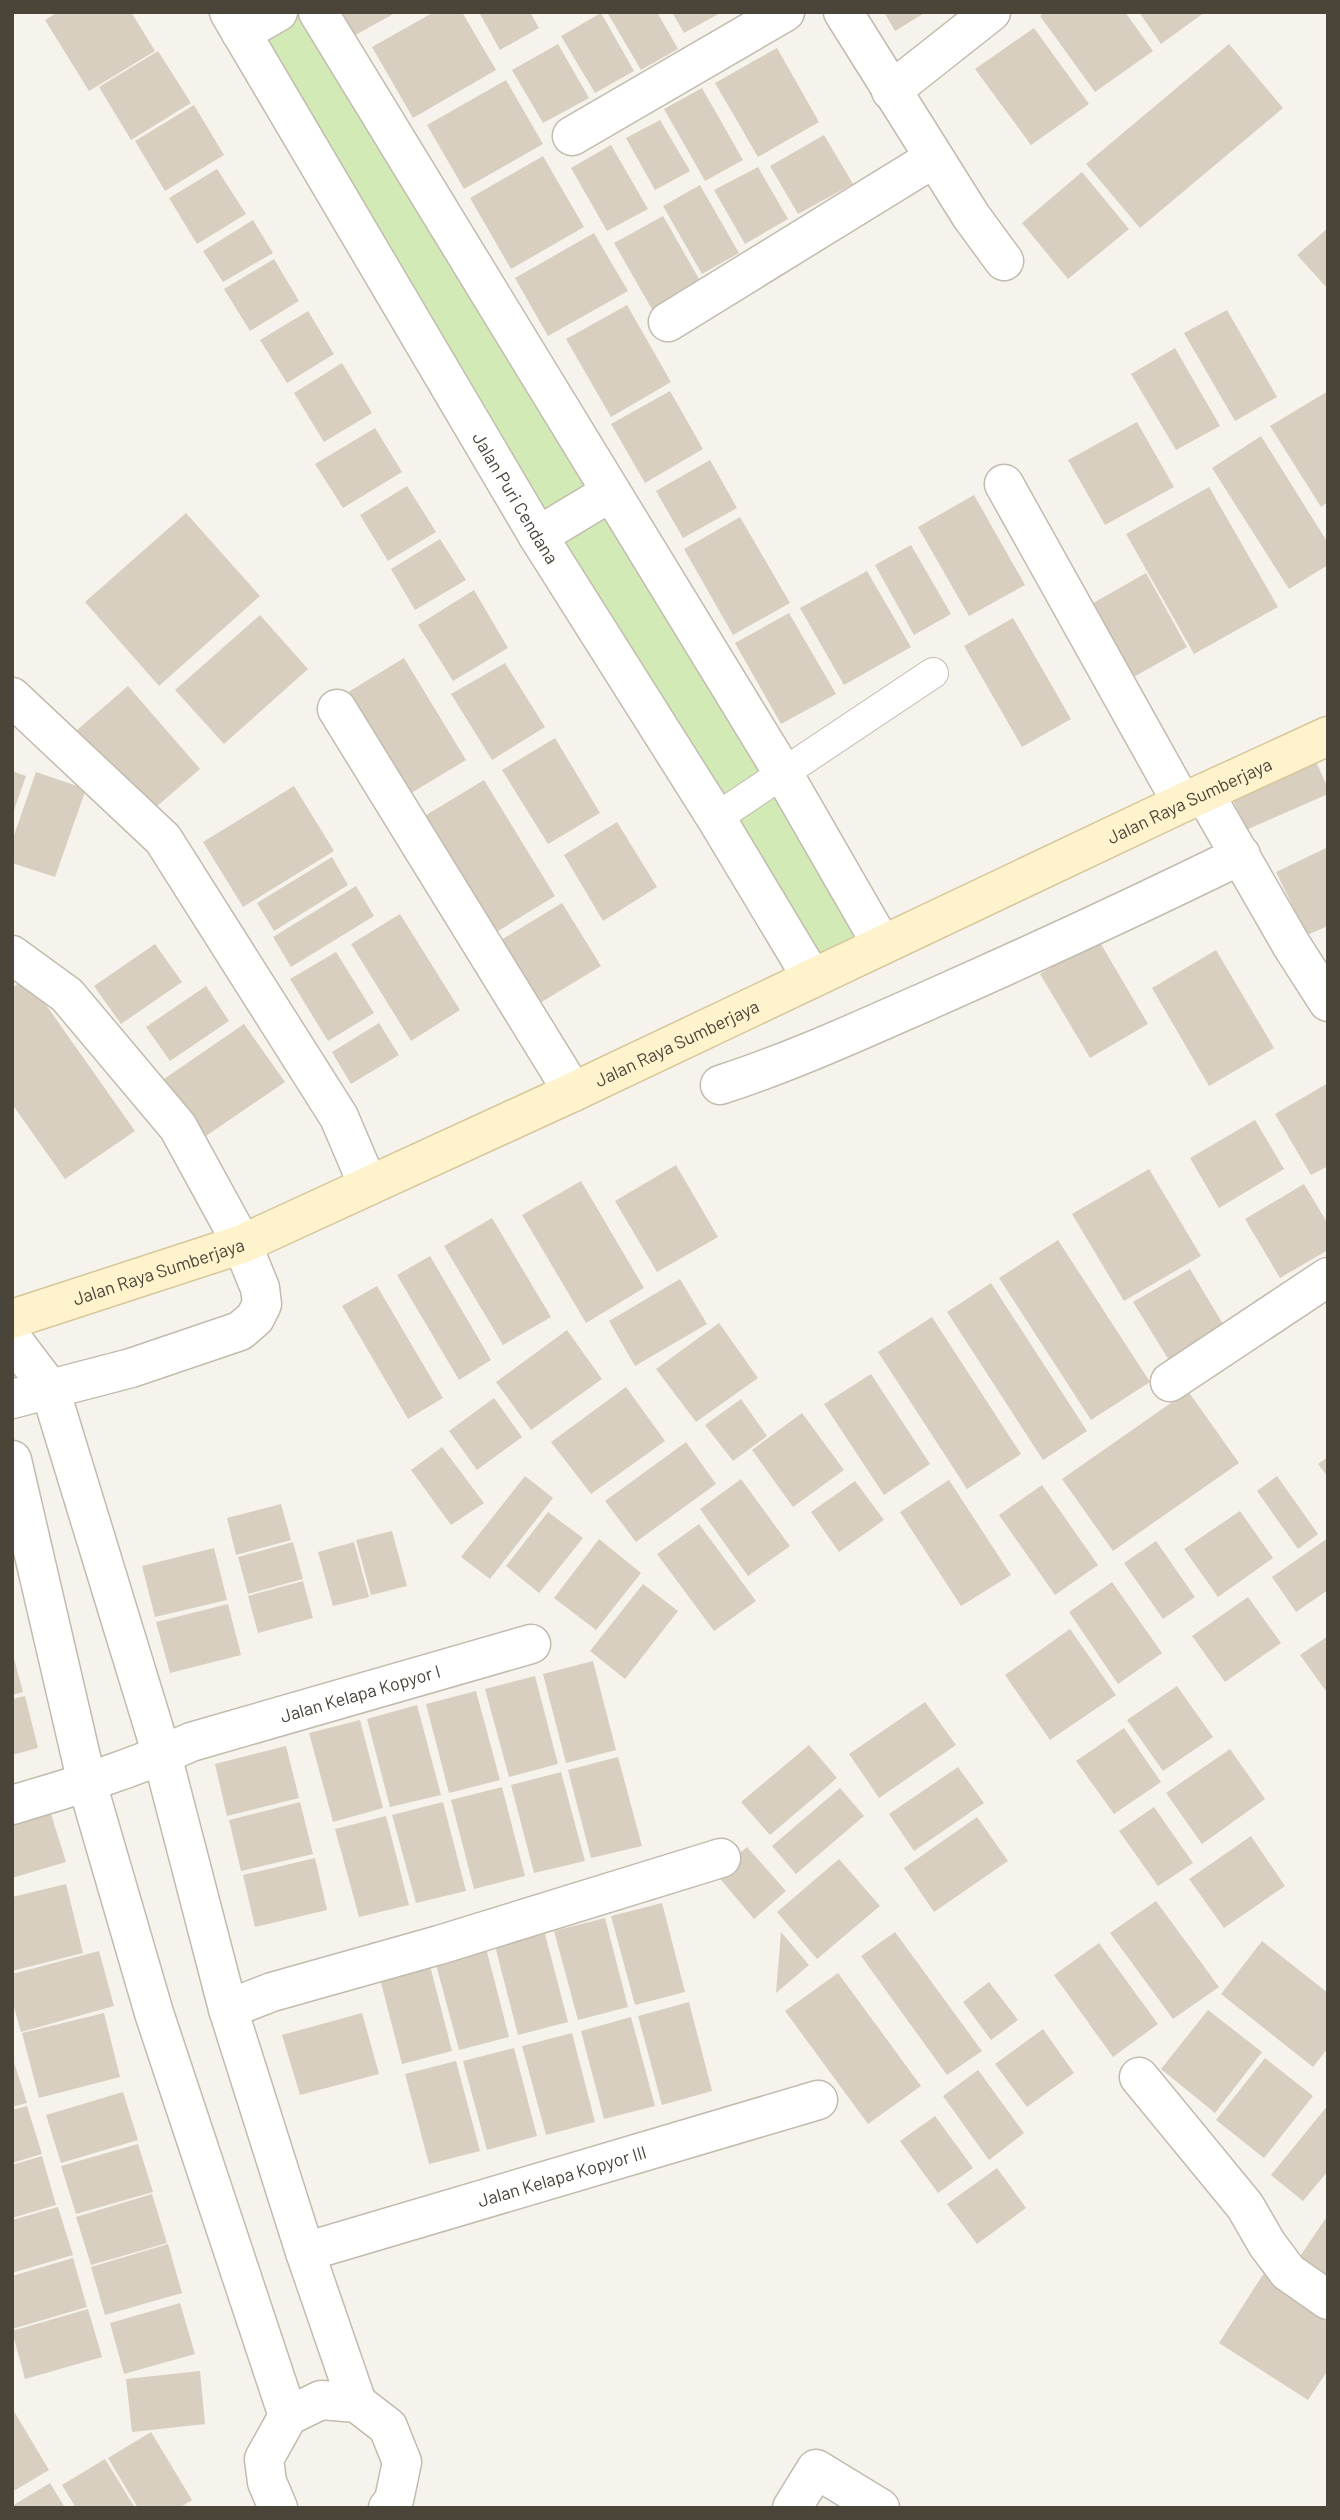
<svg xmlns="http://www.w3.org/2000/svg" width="1340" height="2520" font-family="Barlow,sans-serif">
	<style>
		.green { fill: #d2eab5 }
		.building { fill: #d8cfc1 }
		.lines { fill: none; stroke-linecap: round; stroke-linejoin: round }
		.lane-casing { stroke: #c2bbae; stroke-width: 32 }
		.street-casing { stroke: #c2bbae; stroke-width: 41 }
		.secondary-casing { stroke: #d6c79b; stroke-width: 41 }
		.lane { stroke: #fff; stroke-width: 30 }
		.street { stroke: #fff; stroke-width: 38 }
		.secondary { stroke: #fff3cd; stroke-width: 38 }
		.labels { text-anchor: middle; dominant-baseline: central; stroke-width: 7; stroke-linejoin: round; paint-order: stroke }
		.street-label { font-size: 18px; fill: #4b4439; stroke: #fff }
	</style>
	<rect width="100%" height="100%" fill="#f6f3ec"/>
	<path class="green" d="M229,12h89l564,933 -70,33z"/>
	<path class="building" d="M58,12h73l24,39 -66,40 -44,-71z
		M336,12h61l-47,26z
		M434,12h28l34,58 -83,48 -41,-71z
		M479,12h51l9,16 -39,22z
		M607,12h50l21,37 -37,21z
		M672,12h50l-38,21z
		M884,12h42l-31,19z
		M1045,12h80l28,39 -58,41 -55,-76z
		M1139,12h66l-44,32z
		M601,13l33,58 -39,22 -34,-57z
		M1034,28l55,76 -58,41 -56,-76z
		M558,44l31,54 -46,25 -31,-53z
		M1229,44l54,64 -143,120 -54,-64z
		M777,48l42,74 -61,35 -43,-74z
		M158,51l33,52 -60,37 -32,-53z
		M506,80l37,64 -79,45 -37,-64z
		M702,88l41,72 -38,21 -41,-72z
		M194,105l30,50 -59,36 -30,-50z
		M660,120l30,51 -35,19 -29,-52z
		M824,135l29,49 -55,30 -28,-48z
		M611,145l37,64 -41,22 -36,-63z
		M543,156l41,71 -73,42 -41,-71z
		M758,167l30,52 -43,25 -31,-54z
		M217,169l29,45 -49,30 -28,-46z
		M1082,172l47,57 -61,50 -46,-56z
		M700,185l39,68 -37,21 -39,-68z
		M663,216l39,68 -49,27 -39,-68z
		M253,220l20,33 -50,29 -20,-31z
		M1328,228v61l-31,-34z
		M594,233l34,58 -80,45 -33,-58z
		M274,259l25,42 -49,30 -26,-42z
		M627,305l44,77 -60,35 -45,-78z
		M1227,310l50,87 -42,24 -51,-88z
		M308,311l26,43 -47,29 -27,-43z
		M1175,348l45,78 -44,24 -45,-76z
		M342,363l30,50 -48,29 -30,-49z
		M670,391l33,58 -58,34 -34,-59z
		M1328,391v111l-7,5 -51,-81z
		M1137,422l37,65 -69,38 -37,-65z
		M375,428l27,44 -59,36 -28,-44z
		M1261,436l67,107v22l-39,24 -77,-121z
		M710,460l27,48 -54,30 -27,-47z
		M407,486l29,46 -48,29 -28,-46z
		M1209,487l69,120 -84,47 -68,-120z
		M974,495l51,90 -56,31 -51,-89z
		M186,513l74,83 -101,90 -74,-84z
		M740,517l50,86 -57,32 -49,-86z
		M440,539l26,41 -51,30 -24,-41z
		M911,545l40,69 -37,21 -39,-70z
		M867,571l44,76 -67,38 -44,-77z
		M1146,573l41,74 -64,36 -42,-73z
		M474,590l34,58 -55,33 -35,-56z
		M789,613l47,81 -55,30 -46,-81z
		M260,615l48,54 -84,75 -49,-54z
		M1013,618l58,101 -49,28 -58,-101z
		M404,658l62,102 -58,35 -63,-101z
		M505,663l40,64 -53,33 -41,-66z
		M128,686l72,83 -52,45 -72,-83z
		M555,738l45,75 -52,31 -46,-74z
		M1312,753l16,35v6l-82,36 -17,-39z
		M12,771l14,5 -13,37h-1z
		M36,772l50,17 -31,88 -43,-14v-22z
		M484,780l71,116 -70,43 -72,-116z
		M294,786l40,65 -91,56 -40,-65z
		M617,822l40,65 -54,34 -39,-66z
		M1328,847v79l-21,9 -31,-63z
		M332,857l16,28 -74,46 -17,-28z
		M356,886l18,30 -83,51 -18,-30z
		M562,903l39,63 -61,37 -39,-63z
		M400,914l60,96 -49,31 -60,-97z
		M1098,939l50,85 -58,34 -50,-84z
		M155,944l27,38 -61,42 -27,-38z
		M1216,950l58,98 -65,38 -57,-98z
		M336,952l38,61 -46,28 -38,-62z
		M27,978l108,153 -70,48 -53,-75v-116z
		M206,986l23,35 -59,40 -24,-34z
		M379,1023l20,32 -48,29 -19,-32z
		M244,1024l41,58 -85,58 -39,-59z
		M1328,1083v83l-17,9 -36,-61z
		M1255,1120l29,49 -65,39 -29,-50z
		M676,1165l42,72 -61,35 -42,-71z
		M1149,1169l52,87 -77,45 -52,-87z
		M581,1181l63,107 -58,35 -64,-108z
		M1304,1184l24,40v26l-48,28 -35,-59z
		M492,1218l59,99 -48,28 -59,-99z
		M1058,1240l92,142 -59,38 -92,-142z
		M430,1256l61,104 -32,20 -62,-105z
		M1190,1269l36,60 -56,33 -37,-60z
		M680,1279l27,45 -72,42 -26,-45z
		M991,1283l96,148 -44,29 -96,-148z
		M377,1286l66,112 -35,21 -66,-113z
		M932,1317l89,137 -54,35 -89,-137z
		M719,1323l39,55 -62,44 -40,-53z
		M567,1330l35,49 -71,51 -35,-48z
		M871,1374l59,90 -46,31 -60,-91z
		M626,1387l39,54 -74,53 -40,-52z
		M1188,1391l51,72 -126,88 -51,-72z
		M494,1398l28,39 -45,33 -28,-39z
		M741,1399l26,37 -34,25 -28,-36z
		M802,1413l42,57 -51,37 -41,-57z
		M686,1442l30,42 -80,58 -31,-41z
		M442,1447l42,56 -33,22 -40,-55z
		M1328,1457v20l-10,-13z
		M525,1476l28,22 -63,81 -29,-22z
		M1277,1476l41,58 -20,15 -41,-58z
		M741,1479l49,67 -42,30 -48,-67z
		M949,1480l62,95 -50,31 -61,-94z
		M855,1481l29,39 -45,32 -28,-40z
		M1042,1485l56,80 -43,30 -56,-80z
		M281,1504l10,36 -55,15 -9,-37z
		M1240,1511l33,47 -55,39 -34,-48z
		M548,1512l35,26 -44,55 -33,-27z
		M699,1524l57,77 -42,30 -57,-77z
		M392,1531l15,55 -36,9 -15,-55z
		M1328,1538v52l-32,22 -24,-35z
		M599,1539l42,34 -45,57 -42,-32z
		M1156,1541l39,56 -32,22 -39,-56z
		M293,1542l10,37 -55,15 -10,-37z
		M354,1542l15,55 -36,9 -15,-54z
		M214,1548l13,52 -72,17 -13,-51z
		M303,1581l10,37 -55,15 -10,-37z
		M1112,1582l50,71 -44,31 -49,-72z
		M643,1584l35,27 -53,68 -35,-28z
		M1248,1597l33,46 -56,39 -33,-46z
		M228,1604l13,51 -71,18 -14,-51z
		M1070,1629l46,66 -66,45 -45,-65z
		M1328,1636v58l-28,-39z
		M12,1651l11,41 -11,3z
		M593,1661l23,89 -50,13 -23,-89z
		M535,1676l23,88 -49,13 -24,-88z
		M1177,1686l36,51 -50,34 -36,-51z
		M476,1691l24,89 -51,13 -23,-89z
		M25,1696l13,52 -26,7v-56z
		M925,1702l31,43 -77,53 -30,-44z
		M417,1705l24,90 -51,12 -23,-88z
		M360,1720l23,88 -50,14 -24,-89z
		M1124,1728l37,54 -47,32 -38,-53z
		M809,1745l28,33 -67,57 -29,-33z
		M286,1746l13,52 -72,18 -12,-52z
		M1230,1749l35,50 -63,45 -36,-51z
		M618,1757l24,89 -51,12 -23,-88z
		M958,1767l26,36 -70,48 -25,-37z
		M561,1772l24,89 -51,12 -23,-88z
		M502,1787l23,89 -51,13 -23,-89z
		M840,1788l24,28 -68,58 -24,-28z
		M300,1802l13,52 -72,17 -12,-51z
		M443,1802l23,89 -50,12 -24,-88z
		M1154,1807l39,56 -35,23 -39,-55z
		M51,1814l15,48 -54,16v-53z
		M386,1816l23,89 -50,12 -24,-88z
		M977,1817l31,44 -74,51 -30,-44z
		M1251,1836l34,50 -61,42 -35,-49z
		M747,1847l39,44 -32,28 -38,-45z
		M315,1858l12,52 -72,17 -12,-52z
		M839,1859l41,47 -63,53 -40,-47z
		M66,1884l17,69 -71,18v-74z
		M1156,1901l63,86 -46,32 -63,-86z
		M662,1903l23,89 -50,13 -24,-89z
		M605,1918l23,89 -50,13 -24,-89z
		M781,1932l28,33 -33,28z
		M895,1932l87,119 -35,24 -86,-119z
		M545,1934l23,88 -50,13 -23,-89z
		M1262,1941l66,52v55l-15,19 -92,-73z
		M1099,1943l59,81 -45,33 -59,-82z
		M486,1948l23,89 -50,13 -24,-89z
		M99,1951l15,55 -93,26 -9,-32v-26z
		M429,1962l23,89 -50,13 -23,-89z
		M838,1973l83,113 -53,38 -83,-113z
		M989,1982l29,38 -27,20 -28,-38z
		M689,2002l23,89 -50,14 -24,-89z
		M1208,2010l54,42 -47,61 -54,-44z
		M104,2013l16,64 -81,21 -17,-65z
		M362,2013l17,61 -79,21 -18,-60z
		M631,2017l24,89 -51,13 -23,-88z
		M1043,2029l31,44 -47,34 -32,-43z
		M572,2033l23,89 -49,13 -24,-89z
		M514,2048l23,88 -50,14 -24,-89z
		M12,2056l15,47 -15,4z
		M1265,2058l48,38 -49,62 -48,-38z
		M456,2061l24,90 -51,13 -24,-90z
		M978,2070l46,63 -35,27 -46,-64z
		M123,2092l15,48 -77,23 -15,-48z
		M1328,2105v66l-25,30 -32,-26z
		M27,2106l15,48 -30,9v-53z
		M935,2116l38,52 -35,25 -38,-52z
		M138,2144l15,48 -77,22 -15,-48z
		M42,2156l14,49 -44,13v-53z
		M997,2168l29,40 -49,36 -30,-40z
		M152,2194l15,49 -76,22 -15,-48z
		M58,2207l15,48 -61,18v-53z
		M1328,2215v77l-36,-24z
		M168,2244l14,49 -77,22 -14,-48z
		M73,2258l14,49 -75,22v-53z
		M1264,2273l64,42v55l-20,30 -89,-57z
		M180,2303l15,51 -71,20 -14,-51z
		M88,2309l14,48 -77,22 -13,-48z
		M200,2371l5,53 -73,8 -6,-53z
		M12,2408l37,62 -37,22z
		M151,2432l41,68 -13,8h-41l-30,-50z
		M105,2459l30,49h-59l-14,-23z
		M50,2483l15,25h-53v-2z"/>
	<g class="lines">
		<defs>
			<path id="lane" d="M716,818l217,-145"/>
			<g id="street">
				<path id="s1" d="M229,12l309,524 178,282 96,160"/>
				<path d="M318,12l465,761 99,172"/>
				<path d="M843,12l128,204 33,45"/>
				<path d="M241,33l37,-21"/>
				<path d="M891,91l100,-79"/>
				<path d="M572,136l213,-124"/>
				<path d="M668,322l266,-164"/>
				<path d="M1004,484l178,319"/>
				<path d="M538,536l73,-44"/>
				<path d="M12,697l151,142 176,278 29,68"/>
				<path d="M337,709l236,383"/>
				<path d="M1204,793l88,153 36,56"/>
				<path d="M12,955l55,40 111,132 64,117 18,44 2,16 -7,14 -15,13 -109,37 -119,31"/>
				<path d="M720,1085c71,-23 139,-54 207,-84 106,-47 210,-95 314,-146"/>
				<path d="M12,1339l38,50 112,366 66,254 77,243 52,151"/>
				<path d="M1170,1382l158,-105"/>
				<path d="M12,1460l75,323 67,230 134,403"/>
				<path id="s2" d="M12,1805c61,-18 121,-36 179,-63l340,-98"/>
				<path d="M228,2009l44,-17 167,-47 282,-87"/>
				<path d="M1139,2077l106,129 22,38 21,28 40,28"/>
				<path id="s3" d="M305,2252l513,-152"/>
				<path d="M278,2508l-11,-26 -3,-23 24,-43 33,-16 36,3 31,24 14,35 -8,38 -6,8"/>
				<path d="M792,2508l24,-39 64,39"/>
			</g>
			<g id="secondary">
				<path id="s4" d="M12,1319l230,-75 331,-152 609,-289 146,-67"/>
			</g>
		</defs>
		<use href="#lane" class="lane-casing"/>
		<use href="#street" class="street-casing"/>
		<use href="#secondary" class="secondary-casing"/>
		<use href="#lane" class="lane"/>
		<use href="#street" class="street"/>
		<use href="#secondary" class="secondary"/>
	</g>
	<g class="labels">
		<g class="street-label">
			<text stroke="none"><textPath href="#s1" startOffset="564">Jalan Puri Cendana</textPath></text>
			<text stroke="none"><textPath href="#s4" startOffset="1288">Jalan Raya Sumberjaya</textPath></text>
			<text stroke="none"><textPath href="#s4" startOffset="721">Jalan Raya Sumberjaya</textPath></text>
			<text stroke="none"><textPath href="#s4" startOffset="154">Jalan Raya Sumberjaya</textPath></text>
			<text stroke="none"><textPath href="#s2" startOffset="366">Jalan Kelapa Kopyor I</textPath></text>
			<text stroke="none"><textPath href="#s3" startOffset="268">Jalan Kelapa Kopyor III</textPath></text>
		</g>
	</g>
	<rect width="1340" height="2520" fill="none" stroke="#4b4439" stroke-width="28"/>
</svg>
